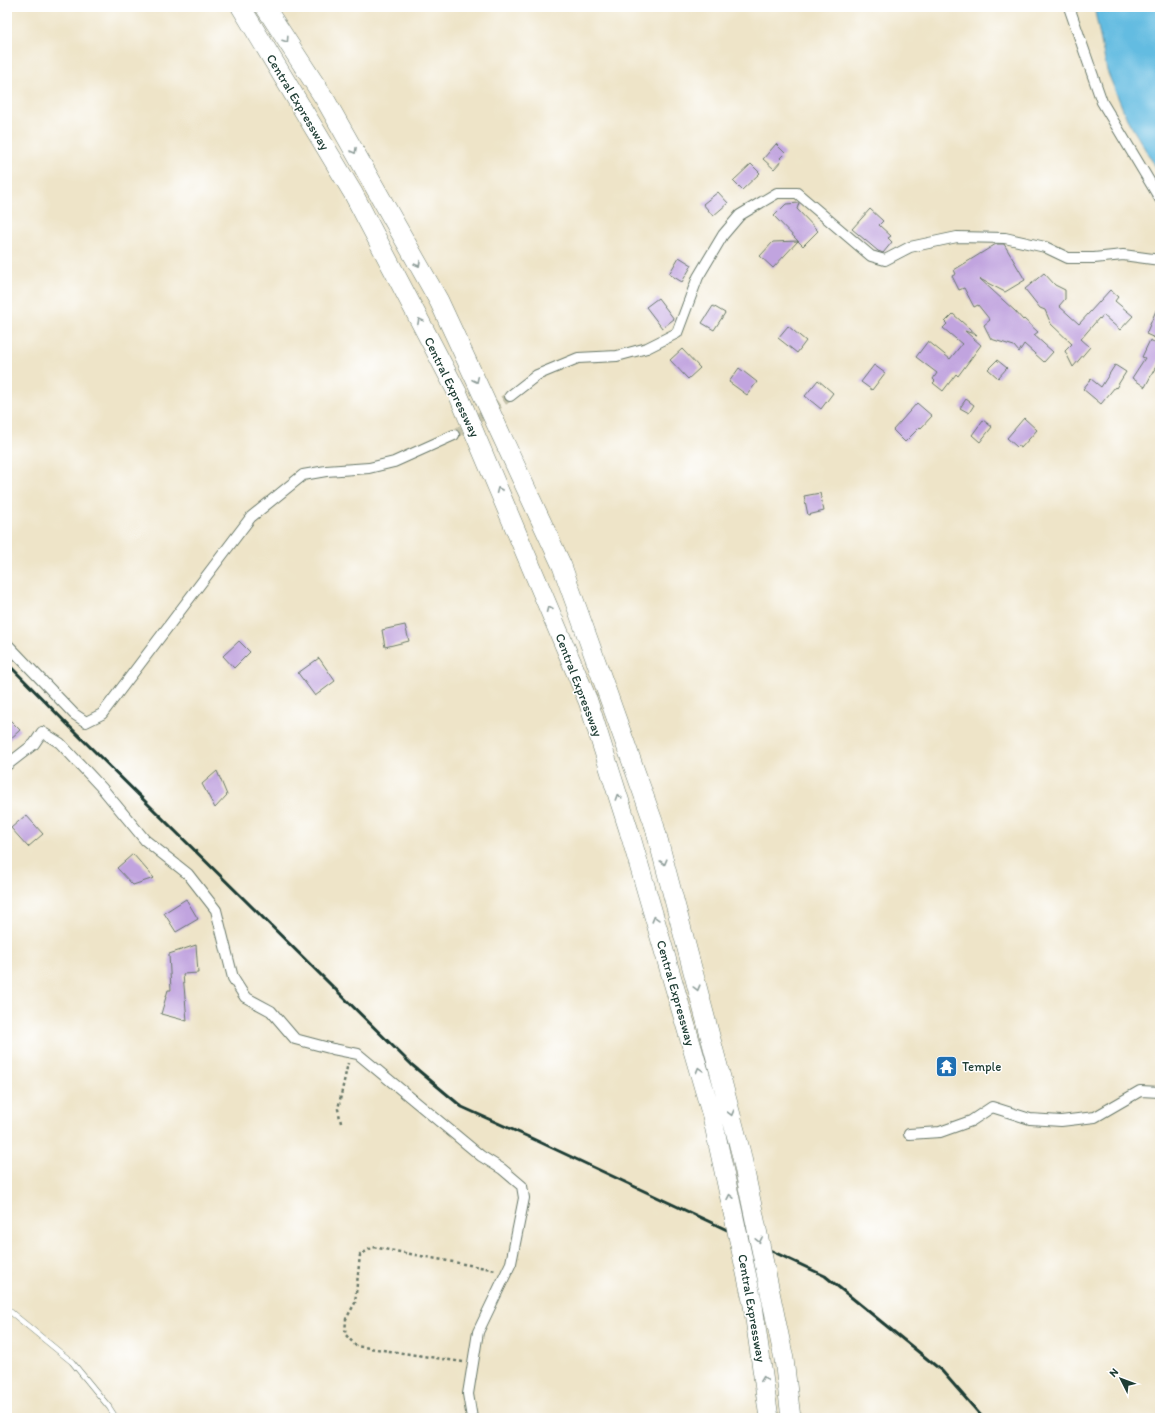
<svg xmlns="http://www.w3.org/2000/svg" width="1167" height="1425" font-family="Itim,sans-serif">
	<style>
		.water { fill: #64bce1; stroke: #427c8a }
		.building { fill: #c1a4df }
		.lines { fill: none; stroke-linecap: round; stroke-linejoin: round }
		.street-tunnel { stroke: #c5c3aa; stroke-width: 10; stroke-dasharray: 10 5; stroke-linecap: butt }
		.lane-casing { stroke: #677768; stroke-width: 6 }
		.street-casing { stroke: #677768; stroke-width: 12 }
		.highway-casing { stroke: #677768; stroke-width: 20 }
		.path { stroke: #677768; stroke-width: 2.5; stroke-dasharray: 3 3; stroke-linecap: butt }
		.lane { stroke: #fff; stroke-width: 5 }
		.street { stroke: #fff; stroke-width: 10 }
		.highway { stroke: #fff; stroke-width: 19 }
		.rail { stroke: #1f3d34; stroke-width: 3 }
		.highway-bridge-casing { stroke: #677768; stroke-width: 20; stroke-linecap: butt }
		.highway-bridge { stroke: #fff; stroke-width: 19 }
		.oneway { stroke: #8f9e9a }
		.labels { text-anchor: middle; dominant-baseline: central; stroke-width: 3; stroke-linejoin: round; paint-order: stroke }
		.street-label { font-size: 13px; fill: #1f3d34; stroke: #fff }
		.poi-label { font-size: 13px; fill: #1f3d34; stroke: #fff; text-anchor: start }
	</style>
	<rect width="100%" height="100%" fill="#fff"/>
	<filter id="ink" filterUnits="userSpaceOnUse"><feTurbulence type="fractalNoise" baseFrequency=".025" numOctaves="2"/><feDisplacementMap in="SourceGraphic" scale="8" xChannelSelector="R" yChannelSelector="G"/><feConvolveMatrix kernelMatrix="1 2 1 2 8 2 1 2 1" color-interpolation-filters="sRGB"/></filter>
	<filter id="wash" filterUnits="userSpaceOnUse"><feTurbulence type="fractalNoise" baseFrequency=".012" numOctaves="4" result="noise"/><feDisplacementMap in="SourceGraphic" scale="16" xChannelSelector="R" yChannelSelector="G"/><feGaussianBlur stdDeviation="0.9" result="paint"/><feColorMatrix in="noise" values="0 0 0 0 0 0 0 0 0 0 0 0 0 0 0 0 0 1.4 0 .05"/><feComposite in="paint" operator="in"/></filter>
	<g filter="url(#wash)">
		<rect width="100%" height="100%" fill="#eee4c8"/>
		<path class="water" d="M1094,7h66v167l-33,-55 -20,-48z"/>
		<g id="blocks">
			<path class="building" d="M776,144l9,9 -5,5 2,2 -8,9 -11,-10z
				M751,164l9,9 -18,17 -9,-9z
				M718,192l10,11 -15,13 -10,-12z
				M799,203l-2,6 21,22 -15,15 -5,-5 -25,27 -13,-12 13,-14 25,-1 -24,-25 12,-12z
				M870,209l13,12 -4,4 12,11 -3,2 4,4 -9,11 -5,-2 -26,-22z
				M996,244h8l21,36 -20,12 -25,-13 35,32 8,9 1,-1 14,13 -4,3 19,17 -9,10 -20,-18 -5,8 -5,-6 -23,-7 -7,-14 6,-5 -12,-15 -4,2 -10,-19 -5,2 -7,-14 4,-2 -2,-4z
				M679,257l13,8 -10,17 -13,-8z
				M1044,273l11,12 10,5v9l-6,7 20,18 31,-34 8,7 -3,4 18,15 -13,14 -17,-15 -3,4 -1,-1 -18,21 9,8 -17,20 -8,-16 7,-7 -21,-20 -6,-14 -5,-2 -15,-19z
				M658,298l16,21 -12,9 -16,-21z
				M1160,301v31l-3,7 -11,-5z
				M713,306l12,7 -11,17 -12,-7z
				M953,314l24,21 -12,-4 16,14 -23,31 -2,-2 -13,17 -10,-8 2,-2 -2,-2 4,-6 -21,-16 12,-16 22,18 12,-15 -19,-16 4,-4 -2,-2z
				M788,326l18,15 -9,12 -19,-15z
				M1150,340l10,5v14l-15,28 -13,-9 13,-20 -3,-1z
				M682,349l18,19 -12,11 -18,-19z
				M997,360l10,8 -9,10 -10,-9z
				M874,365l11,8 -13,17 -11,-8z
				M1115,365l11,7 -10,16 -1,-1 -14,17 -18,-15 8,-10 10,8z
				M739,368l18,14 -10,13 -18,-13z
				M818,380l15,13 -12,16 -16,-13z
				M966,399l8,6 -5,8 -9,-5z
				M917,403l15,13 -11,12 -1,-1 -15,15 -12,-12z
				M1024,418l13,12 -16,18 -3,-2 -1,1 -10,-9z
				M983,420l9,7 -12,15 -8,-7z
				M820,493l4,18 -16,4 -4,-19z
				M405,625l4,16 -24,6 -3,-17z
				M239,641l11,11 -16,16 -11,-12z
				M319,658l16,23 -20,15 -17,-23z
				M7,717l13,13 -13,12z
				M217,771l10,24 -12,13 -13,-24z
				M26,815l17,19 -15,13 -17,-19z
				M133,854l21,24 -21,7 -16,-17z
				M186,899l12,20 -22,13 -12,-19z
				M196,945l2,28 -15,1 4,47 -26,-7 7,-24h3l-2,-36z"/>
		</g>
	</g>
	<g filter="url(#ink)">
		<use href="#blocks" fill-opacity="0" stroke="#677768" stroke-width="1"/>
		<g class="lines">
			<path class="street-tunnel" d="M454,435l56,-39"/>
			<defs>
				<path id="lane" d="M7,1309l65,53 37,45 7,11"/>
				<path id="street" d="M1069,7l33,95 58,97
					M510,396l27,-21 41,-17 39,-2 30,-8 30,-15 21,-56 25,-42 17,-20 37,-22h20l74,63 14,4 25,-13 47,-10 48,1 40,9 23,11h26l29,-3 37,5
					M7,644l67,70 12,8 16,-8 149,-197 52,-42 23,-4 43,-3 25,-6 60,-27
					M7,765l27,-21 8,-12 18,11 42,45 43,52 43,34 28,36 17,68 12,19 26,14 24,28 38,10 25,5 123,102 21,13 20,17 2,12 -13,65 -33,69 -10,62 4,24
					M909,1134l31,-2 31,-11 21,-14 38,12 31,2 34,-4 45,-26 20,1"/>
				<path id="highway" d="M241,7l112,186 105,201 130,307 42,133
					M265,7l61,94 113,200 123,265 92,258"/>
			</defs>
			<use href="#lane" class="lane-casing"/>
			<use href="#street" class="street-casing"/>
			<use href="#highway" class="highway-casing"/>
			<path class="path" d="M341,1123l-3,-14 10,-46
				M463,1362l-107,-16 -11,-12 1,-15 9,-16 5,-48 13,-8 123,23"/>
			<use href="#lane" class="lane"/>
			<use href="#street" class="street"/>
			<use href="#highway" class="highway"/>
			<path class="rail" d="M7,663l70,71 335,331 50,42 69,31 294,138 117,95 41,47"/>
			<defs>
				<path id="highway-bridge" d="M654,824l87,329 43,206 7,59
					M630,834l82,282 41,189 16,113"/>
			</defs>
			<use href="#highway-bridge" class="highway-bridge-casing"/>
			<use href="#highway-bridge" class="highway-bridge"/>
		</g>
		<defs><path id="oneway-chevron" d="M-2-3.5L2.5 0L-2 3.5" fill="none" stroke-width="1.6" stroke-linecap="round" stroke-linejoin="round"/></defs>
		<g class="oneway">
			<use href="#oneway-chevron" transform="translate(286 40) rotate(57)"/>
			<use href="#oneway-chevron" transform="translate(354 151) rotate(61)"/>
			<use href="#oneway-chevron" transform="translate(418 264) rotate(61)"/>
			<use href="#oneway-chevron" transform="translate(420 321) rotate(-118)"/>
			<use href="#oneway-chevron" transform="translate(476 380) rotate(65)"/>
			<use href="#oneway-chevron" transform="translate(499 490) rotate(-113)"/>
			<use href="#oneway-chevron" transform="translate(549 609) rotate(-113)"/>
			<use href="#oneway-chevron" transform="translate(618 797) rotate(-108)"/>
			<use href="#oneway-chevron" transform="translate(664 862) rotate(75)"/>
			<use href="#oneway-chevron" transform="translate(655 919) rotate(-106)"/>
			<use href="#oneway-chevron" transform="translate(697 988) rotate(75)"/>
			<use href="#oneway-chevron" transform="translate(699 1070) rotate(-106)"/>
			<use href="#oneway-chevron" transform="translate(731 1113) rotate(75)"/>
			<use href="#oneway-chevron" transform="translate(730 1197) rotate(-102)"/>
			<use href="#oneway-chevron" transform="translate(759 1240) rotate(78)"/>
			<use href="#oneway-chevron" transform="translate(764 1379) rotate(-98)"/>
		</g>
	</g>
	<defs>
		<symbol id="temple-square" viewBox="-11 -11 22 22"><rect x="-9" y="-9" width="18" height="18" rx="4" fill="#1f6fb2" stroke="#fff"/><path d="M0-6L5-2H3V0L6.5 2.5H4V6H1.5V3h-3V6H-4V2.5H-6.5L-3 0V-2H-5Z" fill="#fff"/></symbol>
	</defs>
	<g fill-rule="evenodd">
		<use href="#temple-square" x="934" y="1054" width="25" height="25"/>
	</g>
	<g class="labels">
		<g class="street-label">
			<text transform="translate(298 102) rotate(59)">Central Expressway</text>
			<text transform="translate(452 387) rotate(64)">Central Expressway</text>
			<text transform="translate(579 685) rotate(69)">Central Expressway</text>
			<text transform="translate(676 993) rotate(74)">Central Expressway</text>
			<text transform="translate(752 1308) rotate(80)">Central Expressway</text>
		</g>
		<g class="poi-label">
			<text x="962" y="1066">Temple</text>
		</g>
	</g>
	<rect width="1167" height="1425" fill="none" stroke="#fff" stroke-width="24"/>
	<g transform="translate(1121 1379) rotate(312)" stroke="#ffffff" stroke-width="3" paint-order="stroke">
	<path d="M0-3L7 15L0 10L-7 15Z" fill="#1f3d34"/>
	<text y="-6" font-size="11" font-weight="bold" text-anchor="middle" fill="#1f3d34">N</text>
	</g>
</svg>
